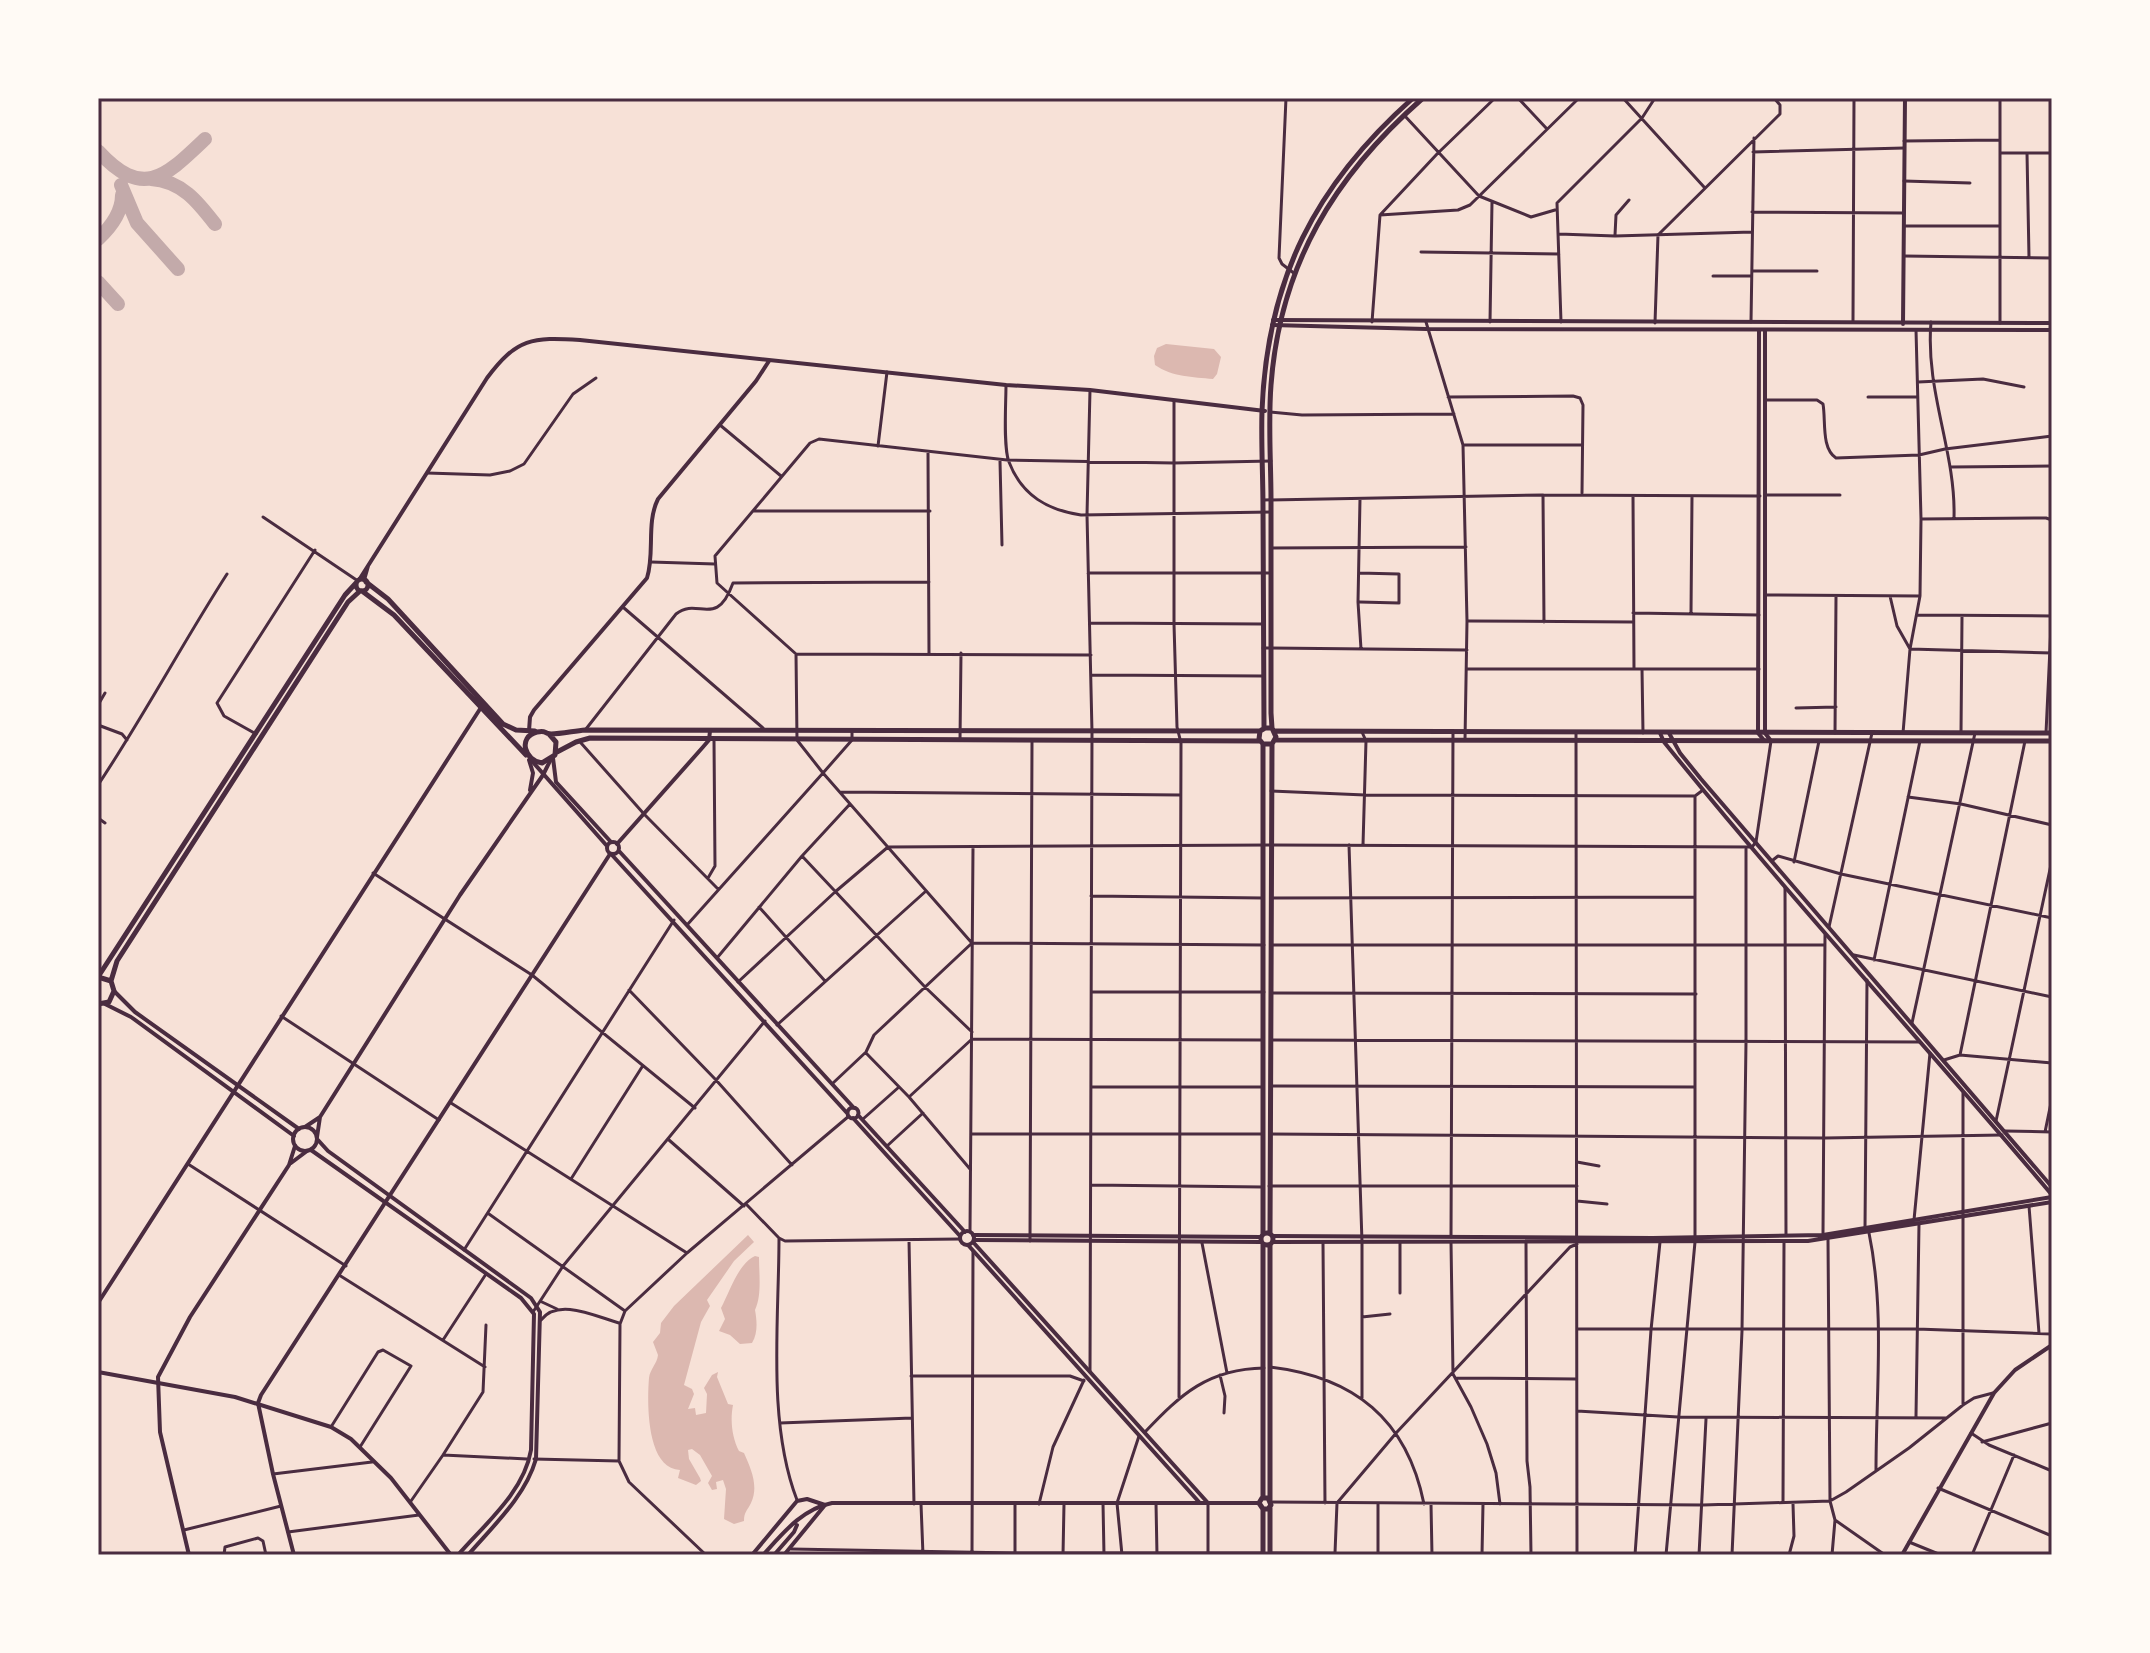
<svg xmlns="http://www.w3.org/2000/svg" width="2150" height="1653" font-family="Signika,sans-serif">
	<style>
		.water { fill: #dcb8b0 }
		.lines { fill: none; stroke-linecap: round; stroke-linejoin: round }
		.taxiway { stroke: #c3aaaa; stroke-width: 14 }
		.minor { stroke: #4a2c40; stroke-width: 3 }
		.tertiary { stroke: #4a2c40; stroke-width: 4 }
		.secondary { stroke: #4a2c40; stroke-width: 4 }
		.primary { stroke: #4a2c40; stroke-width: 5 }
		.neatline { fill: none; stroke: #4a2c40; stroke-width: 3 }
	</style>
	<rect width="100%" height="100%" fill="#f7e1d7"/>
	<path class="water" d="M1166,344l48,5 7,8 -4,17 -4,5c-20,-2 -41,-2 -58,-14l-1,-9 3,-8z
		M748,1235l6,7 -20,19 -27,39 3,6 -9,16 -17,63 8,4 2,5 -6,15 7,-1 1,7 10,-2 1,-19 -3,-6 8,-13 6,-3 -1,5 11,27 5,1c-3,15 -1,33 6,46l5,2c7,16 15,33 7,50 -4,8 -7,9 -7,18l-10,3 -10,-5 2,-30 -3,-9 -7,2 1,7 -5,1 -4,-7 4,-7 -12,-21 -8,-6 -4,1 1,9 11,19 1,3 -5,4 -18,-7 2,-8c-34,-1 -33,-68 -31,-92 1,-9 8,-14 9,-23l-5,-13 7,-9 1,-10 13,-17z
		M755,1256l4,1c0,17 3,38 -4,53 2,11 3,23 -3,33l-12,1 -10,-9 -11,-4 6,-12 -4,-11c9,-17 17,-44 34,-52z"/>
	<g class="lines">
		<path class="taxiway" d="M98,151c45,49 67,26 107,-12
			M151,179c31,2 47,23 64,45
			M121,185l16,38 41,46
			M98,239c13,-12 24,-26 24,-44
			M98,282l20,22"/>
		<path class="minor" d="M1286,98l-7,160 3,6 13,10
			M1518,98l29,31
			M1623,98l81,89
			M2000,98v225
			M1404,115l75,81 52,21 24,-7
			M1904,141l96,-1
			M1753,152l151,-4
			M2000,153h52
			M2027,153l2,104
			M1904,181l66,2
			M1752,212l152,1
			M1380,215l78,-5 12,-5 109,-107
			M1904,226h96
			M1559,234l56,2 137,-4
			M1615,235l1,-20 13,-15
			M1421,252l138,2
			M1904,256l148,2
			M1752,271h65
			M1713,276h38
			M1372,322l8,-107 57,-61 58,-56
			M1426,322l37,123 4,176 -2,119
			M1490,322l2,-120
			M1561,322l-4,-119 85,-85 13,-20
			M1751,322l3,-184
			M1853,322l1,-224
			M1931,322c-6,69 25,130 23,196
			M1655,323l3,-88 122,-121v-9l-6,-7
			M1918,382l65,-3 41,8
			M1006,385c0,18 -3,62 3,77 13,34 39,48 72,53l190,-3
			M1090,390l-3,125 5,217 -2,639
			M1448,397l125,-1 7,2 3,7 -1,88
			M1868,397h48
			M1765,400h52l6,4c3,17 -2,44 13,54l83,-3 26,-6 107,-13
			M1174,401v223l3,103 4,16 -2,654
			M1270,412l32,3 152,-1
			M720,425l61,51
			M1463,445h119
			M878,446l9,-74
			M928,453l1,200
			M1000,461l2,84
			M1950,467l102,-1
			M427,473l63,2 20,-4 14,-7 49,-70 23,-16
			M1543,495l1,127
			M1766,495h74
			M1633,496l1,172
			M1360,499l-2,103 3,47
			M1264,500l279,-5 217,1
			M754,511h176
			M263,517l95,64
			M1921,519l125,-1 6,2
			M1271,548l195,-1
			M651,562l64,2
			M1088,573h183
			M1359,573l40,1v29l-39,-1
			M1765,595l155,1
			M1890,596l7,30 13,23 142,4
			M624,608l139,120
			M1633,613l126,2
			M1691,613l1,-116
			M1917,615l135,1
			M1469,621l164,1
			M1090,623l172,1
			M1263,648l204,2
			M796,654l295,1
			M1467,669h292
			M1642,669l1,64
			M1092,675l171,1
			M98,705l7,-12
			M1796,708l40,-1
			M98,725l24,9 5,6
			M586,729l90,-115c22,-18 40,16 57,-31l196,-1
			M852,732v8l-29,33 148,169
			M1362,732l4,9 -3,104
			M1576,732l1,823
			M1835,733l1,-136
			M1903,733l7,-84 10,-53 1,-77 -5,-189
			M1961,733l1,-116
			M2046,733l6,-128
			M256,734l-32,-18 -7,-13 98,-153
			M960,740l1,-87
			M581,743l63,71 74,75
			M98,785c46,-69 84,-141 129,-211
			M1271,791l94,4 330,1
			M840,792l340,3
			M1908,797l53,7 91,21
			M98,818l7,5
			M1349,845l13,397v156
			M802,856l123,131 47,45
			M1773,860l5,-4 63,18 211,44
			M1794,862l25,-121
			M373,873l159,102 163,133
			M708,878l7,-12 -1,-126
			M1785,887l1,348
			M1091,896l172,2
			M1271,898l424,-1
			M759,907l66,74
			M687,925l136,-152 -26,-33 -1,-86 -79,-71 -2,-27 95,-113 9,-4 188,21 167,3 97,-2
			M1829,927l43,-194
			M1271,945h554
			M1854,955l198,42
			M717,958l85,-102 48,-52
			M1874,960l46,-219
			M738,982l97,-90 53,-45 383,-2 481,2 4,-5 15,-101
			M629,990l87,90 76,85
			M1092,992h172
			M1271,993l425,1
			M281,1016l158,104
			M1912,1023l63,-290
			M777,1025l149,-134
			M1272,1040l648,2
			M866,1053l43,44 61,72
			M1960,1055l65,-314
			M1944,1060l16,-5 92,8
			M832,1084l34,-32 8,-17 98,-92 292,2
			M1271,1086l424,1
			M1091,1087h172
			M1963,1093v312
			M909,1097l63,-58 291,1
			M451,1103l236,150
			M863,1119l36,-32
			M1996,1121l56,-261
			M2005,1131l47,1
			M2045,1132l7,-34
			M971,1134h292
			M1270,1134l555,4 177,-3
			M669,1140l75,66
			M887,1146l36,-33
			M1577,1162l22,4
			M188,1164l158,102
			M571,1179l71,-112
			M1091,1185l172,2
			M1269,1186h308
			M1577,1201l30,3
			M747,1205l32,33 6,3 175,-2
			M2029,1206l10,127
			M489,1214l136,97
			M1914,1220l16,-167
			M1865,1229l2,-249
			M970,1232l3,-384
			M1869,1233c16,77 7,159 7,237
			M1823,1235l2,-300
			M1451,1237l2,-505
			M779,1238c0,83 -12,184 18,262
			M1695,1238v-442l8,-6
			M1828,1239l2,262 5,19 -3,35
			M909,1240l5,264
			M1030,1241l2,-500
			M1400,1242v51
			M1451,1242l2,132 18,33 16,37 9,29 4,31
			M1202,1243l25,130
			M1323,1243l2,260
			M1526,1243l1,218 3,26 1,68
			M464,1250l210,-330
			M339,1275l146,92
			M542,1302l15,7
			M533,1312l30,-46 202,-245
			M1362,1317l28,-3
			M541,1320c17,-23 56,-3 78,3
			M1578,1329h339l135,5
			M443,1340l43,-66
			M1270,1367c84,10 137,52 154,137
			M1220,1375l5,21 -1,17
			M911,1376h159l14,5
			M1456,1378l120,1
			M1577,1411l101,6 269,1
			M1916,1416l3,-192
			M780,1423l132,-5
			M331,1427l47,-75 5,-2 28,16 -51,81
			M1145,1432c36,-38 63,-63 119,-64
			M1971,1433l18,12 63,26
			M1982,1442l70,-19
			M443,1455l84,4
			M534,1459l85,2
			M273,1474l99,-12
			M1938,1488l114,48
			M411,1501l32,-46 40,-63 3,-67
			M1271,1502l432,3 127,-4 16,-9 63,-44 54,-43 11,-7 19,-5
			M1783,1502l1,-260
			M1103,1503l1,52
			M1156,1503l1,52
			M921,1504l2,51
			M1015,1504v51
			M1039,1504l14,-57 31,-67
			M1431,1504l1,51
			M1835,1520l50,35
			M184,1530l97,-24
			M288,1532l131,-17
			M1909,1542l32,13
			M791,1549l224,4h248
			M1208,1552v-48
			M1270,1553l260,1
			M1335,1553l2,-50 60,-71 173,-185 7,-3
			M224,1555l1,-8 33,-9 5,3 3,14
			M706,1555l-77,-73 -10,-21 1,-137 5,-13 62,-58 162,-137
			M972,1555l1,-304
			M1063,1555l1,-51
			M1122,1555l-5,-52 22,-67
			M1378,1555v-51
			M1482,1555l1,-51
			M1635,1555l16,-225 9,-88
			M1666,1555l29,-313
			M1699,1555l7,-136
			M1732,1555l10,-224 4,-289v-193
			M1789,1555l5,-19 -1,-32
			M1972,1555l42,-100"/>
		<path class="tertiary" d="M1273,320l779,3
			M1903,324l2,-226
			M1272,325l154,4 626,1
			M1759,330l-1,403 5,6
			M1765,330v403l6,8
			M359,580l128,-202c30,-40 45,-41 93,-38l426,45 84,5 175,21
			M364,580l4,-14
			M529,731l1,-14 4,-7 113,-132c8,-25 -1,-55 11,-79l98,-118 13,-20
			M529,760l4,13 -3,17
			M617,844l86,-97 6,-7 1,-9
			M305,1127l15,-10 140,-222 83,-120 7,-14
			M317,1137l3,-20
			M291,1163l16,-12
			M973,1235l288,2
			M1273,1236l380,2 170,-3 229,-38
			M974,1240l287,2
			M1273,1242l535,-1 244,-39
			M189,1555l-29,-123 -2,-55 32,-60 99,-152 6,-19
			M294,1555l-21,-81 -15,-71 3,-8 349,-541
			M752,1555l45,-54 10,-2 18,6 -41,50
			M1902,1555l92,-162 21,-23 37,-25"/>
		<path class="secondary" d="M1660,733l4,9c125,155 260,301 388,453
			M1669,733l11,20 21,26 351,408
			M553,758l3,24 55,60
			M531,760l76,86
			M607 848a6 6 0 1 1 12 0a6 6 0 1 1-12 0Z
			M619,851l235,257
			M612,855l235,258
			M114,991l21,21 164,117
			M105,1004l26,13 163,119
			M847.5 1113a5.5 5.5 0 1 1 11 0a5.5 5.5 0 1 1-11 0Z
			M858,1115l107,117
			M853,1118l107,118
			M293 1139a12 12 0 1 1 24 0a12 12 0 1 1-24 0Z
			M318,1140l10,11 203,147 9,14 -4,147c-11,38 -43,67 -68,96
			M311,1150l210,148 13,16 -3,136c-7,42 -46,74 -73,105
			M960 1238a7 7 0 1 1 14 0a7 7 0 1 1-14 0Z
			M973,1242l235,261
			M968,1245l231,257
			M98,1303l382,-594
			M98,1372l137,25 96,30 20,12 40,39 60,77
			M98,1549l1,6
			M763,1555c20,-22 39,-46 69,-52h427
			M774,1555l20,-23 3,-7"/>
		<path class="primary" d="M356 585a6 6 0 1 1 12 0a6 6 0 1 1-12 0Z
			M366,582l22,17 115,125 13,6 19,1
			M362,591l32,24 132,140
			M1264,727c-1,-73 -1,-146 -1,-219 0,-32 -2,-65 -1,-97 5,-132 53,-226 151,-313
			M1272,728h-7l-5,3 -1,8 4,5h9l4,-7 -4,-9 -1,-15c0,-71 0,-142 0,-213 0,-38 -3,-77 0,-115 9,-120 63,-209 152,-287
			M1275,731l777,2
			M549,734l7,8 -1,13 -13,8c-17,-2 -25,-26 -5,-31 10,-2 5,1 14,2 10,0 23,-3 34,-4l675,1
			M1276,740l776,1
			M557,752l19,-10 14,-4 670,3
			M98,977l247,-382 11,-12
			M98,977l13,4 3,10 -5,11 -11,2
			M111,981l6,-20 231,-359 12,-11
			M1261 1239a6 6 0 1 1 12 0a6 6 0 1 1-12 0Z
			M1263,1234v-490
			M1270,1234l2,-490
			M1263,1498v-254
			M1270,1500v-255
			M1270,1508v47
			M1263,1509h5l3,-4 -3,-7h-6l-3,5 4,6v46"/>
	</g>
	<rect width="2150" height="1653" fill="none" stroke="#fffaf5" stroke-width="200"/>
	<rect x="100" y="100" width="1950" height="1453" class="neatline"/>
</svg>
